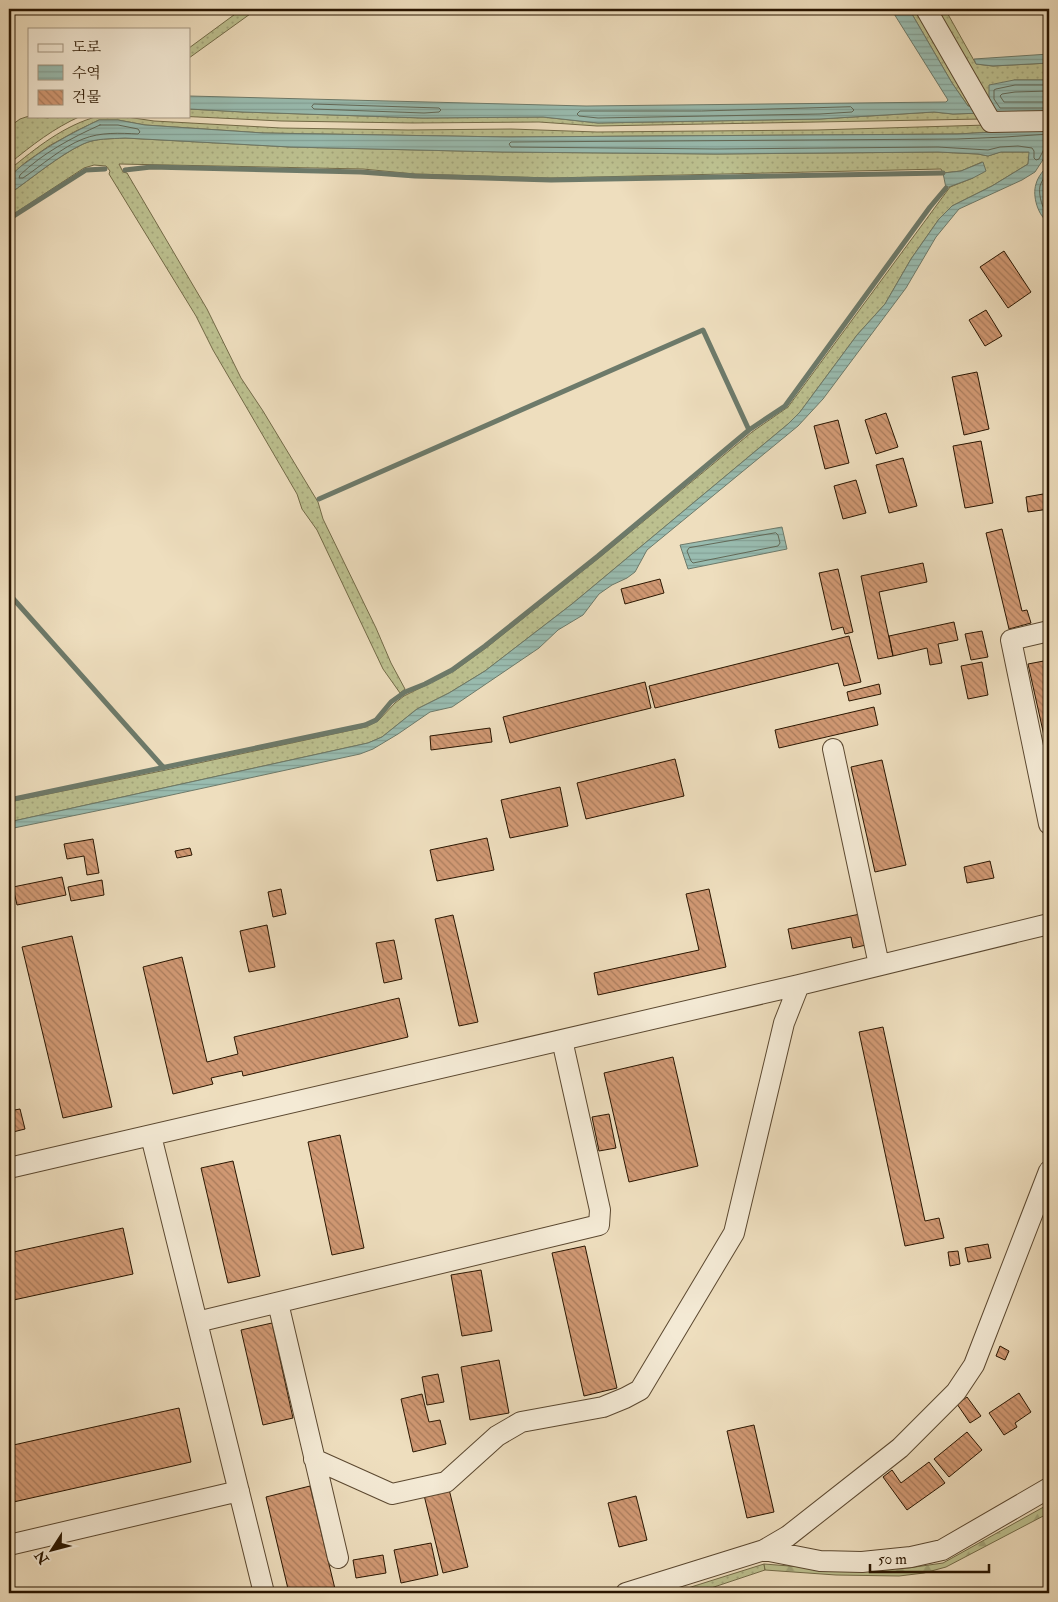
<svg xmlns="http://www.w3.org/2000/svg" width="1058" height="1602" font-family="'IM FELL Double Pica','Noto Serif KR',serif">
	<style>
		.grass { fill: url(#grass-dots); stroke: #736b48 }
		.forest { fill: url(#forest-firs); stroke: #736b48 }
		.water { fill: url(#water-rules); stroke: #6d7a6a }
		.lines { fill: none; stroke-linecap: round; stroke-linejoin: round }
		.shore { stroke: #626958; stroke-width: 1 }
		.stream { stroke: #6d7a6a; stroke-width: 5 }
		.building { fill: url(#building-back-hatch); stroke: #2a1601 }
		.minor-casing { stroke: #5b4830; stroke-width: 22 }
		.minor { stroke: #f4ead5; stroke-width: 20 }
	</style>
	<defs>
		<pattern id="grass-dots" width="8" height="8" patternUnits="userSpaceOnUse" patternTransform="scale(1.25)"><rect width="8" height="8" fill="#bcc08f"/><path d="M2 2h.1M6 6h.1" fill="none" stroke="#a2a47a" stroke-width="1.8" stroke-linecap="round"/></pattern>
		<pattern id="forest-firs" width="22" height="20" patternUnits="userSpaceOnUse" patternTransform="scale(1.25)"><rect width="22" height="20" fill="#bcc08f"/><path d="M5 1l3.5 6h-7zM16 11l3.5 6h-7z" fill="#a2a47a"/></pattern>
		<pattern id="water-rules" width="6" height="5" patternUnits="userSpaceOnUse" patternTransform="scale(1.25)"><rect width="6" height="5" fill="#99bcb0"/><path d="M0 2.5h6" fill="none" stroke="#84a196"/></pattern>
		<pattern id="building-back-hatch" width="6" height="6" patternUnits="userSpaceOnUse" patternTransform="scale(1.25)"><rect width="6" height="6" fill="#d19974"/><path d="M-1 5l2 2M0 0l6 6M5-1l2 2" fill="none" stroke="#aa7c5d"/></pattern>
	</defs>
	<rect width="100%" height="100%" fill="#eedebe"/>
	<filter id="stains"><feTurbulence type="fractalNoise" baseFrequency=".004" numOctaves="4"/><feColorMatrix values="0 0 0 0 .2 0 0 0 0 .09 0 0 0 0 .02 0 0 0 .5 -.17"/></filter>
	<radialGradient id="worn" r=".72"><stop offset=".6" stop-color="#630" stop-opacity="0"/><stop offset="1" stop-color="#630" stop-opacity=".3"/></radialGradient>
	<path class="grass" d="M242,9h15l-68,49v-10z
		M909,9h14l56,98 -11,-1 -16,-23z
		M933,9h12l31,55 17,2 56,-3v17h-35l-25,20z
		M189,109l54,3 180,6 120,-1 55,6 222,-4 114,-7 19,2 31,-1 -2,6 -385,7 -58,-4 -126,1 -132,-2 -104,-5h12z
		M29,116l19,2 4,-2h29c-27,12 -49,29 -72,48v-37l11,-8z
		M99,116h21l34,5 127,7 127,2 103,-1 86,3 220,-2 170,-5 62,4 -92,5 -449,3 -245,-4 -118,-8 -27,-5h-19l-23,11 -27,15 -23,16 -17,15v-7c27,-22 55,-45 90,-54z
		M125,138l165,9 212,5 214,2 222,-2 40,2 10,2 12,-4h30l-2,12 -36,22 -40,20 -13,13 -28,40 -26,45 -28,31 -57,77 -12,12 -216,180 -87,67 -36,22 -32,16 -35,28 -14,6 -359,79v-20l157,-32 200,-43 12,-6 17,-18 9,-7 50,-25 32,-23 114,-91 152,-125 36,-25 162,-220 23,-9 9,-16 -21,9 -18,2 -2,-4 -390,9 -136,-4 -52,-5 -244,-5 4,8 4,1 80,136 34,69 22,33 55,91 5,17 53,109 15,35 14,26 -5,4 -17,-24 -66,-139 -15,-21 -5,-15 -84,-144 -17,-34 -87,-142 1,-3 -4,-5 -12,-1 -10,3 -75,49v-23c22,-15 49,-38 74,-50 13,-6 28,-5 42,-6z
		M764,1564l1,6 -69,23h-24z"/>
	<path class="forest" d="M1049,1504v9l-103,54 -22,6 -25,3 -63,-1 -71,-5 -1,-6 51,4 60,1 33,-1 35,-5z"/>
	<path class="water" d="M891,9h18l43,74 16,23 11,1 5,6 -31,1 -19,-2 -114,7 -222,4 -55,-6 -120,1 -180,-6 -54,-3v-13l397,10 360,-4 2,-2z
		M1049,54v9l-56,3 -17,-2 -2,-5z
		M1014,80h35v33l-53,-1 -7,-12v-15z
		M99,120h19l27,5 118,8 245,4 449,-3 92,-5v22l-1,1 -13,20 -13,8 -63,29 -23,28 -30,51 -83,111 -25,27 -151,124 -12,22 -8,6 -15,7 -13,9 -16,21 -25,15 -19,18 -87,59 -22,5 -32,22 -25,15 -13,5 -230,50 -121,25v-7l359,-79 14,-6 35,-28 32,-16 36,-22 87,-67 216,-180 12,-12 57,-77 28,-31 26,-45 28,-40 13,-13 40,-20 36,-22 1,-12h-28l-13,4 -10,-2 -40,-2 -222,2 -214,-2 -212,-5 -165,-9c-14,1 -29,0 -42,6 -24,11 -52,35 -74,50v-17c6,-5 11,-11 18,-15 22,-17 47,-30 72,-42z
		M983,162l3,9 -13,7 -27,10 -3,-15 18,-2z
		M1049,164v59c-11,-7 -17,-27 -13,-39 2,-8 8,-14 13,-20z
		M782,527l5,22 -99,20 -8,-24z"/>
	<g class="lines">
		<path class="shore" d="M1049,85h-34l-19,4 -2,1v9l6,9h49
			M1049,91l-34,1 -13,2 -2,2 4,6h45
			M314,104l125,4 2,2 -2,2 -15,1 -110,-4 -2,-2z
			M851,107l3,3 -2,2 -32,2 -222,4 -19,-2 -2,-2 3,-3h121z
			M100,125h18l20,4 2,3 -2,2c-18,-1 -38,-2 -55,5 -21,8 -42,27 -60,39h-4l1,-3c23,-22 51,-37 80,-50z
			M1049,134l-44,3 -48,2 -446,3 -2,2 2,3 205,2 222,-2 50,3 12,-3 18,-1 14,2 2,3v7l2,2 3,-1 5,-10 5,-2
			M1049,172c-4,4 -7,8 -9,14 -2,9 3,25 9,31
			M776,533l2,2 2,8 -2,3 -85,17 -2,-2 -4,-10 2,-3z"/>
		<path class="stream" d="M125,170l26,-3 210,5 54,4 136,4 392,-7
			M9,219l77,-49 19,-1
			M319,499l384,-169 46,100
			M9,594l155,174
			M9,800l356,-75 11,-5 15,-18 14,-10 20,-8 27,-14 33,-24 113,-90 151,-126 36,-24 145,-199 16,-19"/>
	</g>
	<path class="building" d="M1004,251l27,41 -23,16 -28,-41z
		M986,310l16,26 -17,10 -16,-26z
		M977,372l12,57 -25,6 -12,-58z
		M886,413l12,34 -22,7 -11,-34z
		M838,420l11,43 -24,6 -11,-43z
		M981,441l12,62 -28,5 -12,-62z
		M903,458l14,48 -28,7 -13,-48z
		M856,480l10,33 -23,6 -9,-33z
		M1049,493v16l-21,3 -2,-15z
		M1002,529l20,82 5,-1 4,13 -22,6 -23,-96z
		M923,563l4,19 -48,10 14,64 -15,3 -17,-83z
		M838,569l15,63 -8,2 -2,-7 -11,3 -13,-57z
		M660,579l4,14 -39,11 -4,-15z
		M954,622l4,18 -20,4 4,19 -12,2 -3,-17 -34,8 -4,-20z
		M982,631l6,26 -17,3 -6,-26z
		M849,636l12,46 -17,4 -6,-23 -183,45 -6,-22z
		M1049,660v98l-21,-94z
		M982,662l6,33 -20,4 -7,-33z
		M645,682l6,26 -141,35 -7,-26z
		M879,684l2,10 -32,7 -2,-9z
		M874,707l4,18 -99,23 -4,-18z
		M490,728l2,14 -61,8 -1,-14z
		M675,759l9,37 -98,23 -9,-36z
		M882,760l24,105 -31,7 -24,-105z
		M560,787l8,39 -58,12 -9,-38z
		M487,838l7,32 -57,11 -7,-31z
		M93,839l6,34 -12,2 -3,-19 -17,3 -3,-15z
		M190,848l2,7 -15,3 -2,-7z
		M990,861l4,17 -27,5 -3,-16z
		M62,877l4,18 -49,10 -4,-18z
		M102,880l2,15 -33,6 -3,-14z
		M281,889l5,25 -13,3 -5,-25z
		M709,889l17,78 -128,28 -4,-22 105,-23 -13,-56z
		M860,914l6,31 -13,3 -2,-11 -59,12 -4,-20z
		M453,915l25,107 -19,4 -24,-107z
		M267,925l8,42 -26,5 -9,-41z
		M72,936l40,171 -49,11 -41,-171z
		M394,940l8,39 -18,4 -8,-40z
		M182,957l25,105 31,-8 -4,-17 165,-39 9,39 -165,39 -1,-5 -31,7 2,6 -40,10 -30,-127z
		M883,1027l42,194 14,-3 5,20 -39,8 -46,-214z
		M673,1057l25,109 -69,16 -25,-109z
		M20,1109l5,20 -16,4v-22z
		M609,1114l7,34 -17,3 -7,-34z
		M340,1135l24,113 -32,7 -24,-113z
		M233,1161l27,115 -32,7 -27,-115z
		M123,1228l10,46 -124,27v-48z
		M988,1244l3,14 -23,4 -3,-14z
		M585,1246l32,142 -33,8 -32,-143z
		M958,1251l2,13 -10,2 -2,-14z
		M481,1270l11,61 -30,5 -11,-61z
		M272,1323l21,95 -30,7 -22,-95z
		M1000,1346l9,5 -4,9 -9,-4z
		M499,1360l10,53 -39,7 -9,-53z
		M438,1374l6,28 -17,3 -5,-28z
		M1019,1393l12,19 -16,11 2,4 -13,8 -15,-22z
		M422,1394l7,28 11,-2 6,24 -33,8 -12,-53z
		M967,1397l14,19 -11,7 -13,-19z
		M179,1408l12,54 -182,41v-57z
		M754,1425l20,87 -27,6 -20,-87z
		M967,1432l15,18 -33,27 -15,-18z
		M929,1462l16,21 -38,27 -24,-33 9,-7 9,13z
		M448,1485l20,82 -25,6 -20,-82z
		M310,1486l26,107h-47l-23,-96z
		M636,1496l11,44 -28,7 -11,-44z
		M431,1543l7,32 -37,8 -7,-33z
		M383,1555l3,18 -30,5 -3,-18z"/>
	<g class="lines">
		<defs>
			<path id="minor" d="M926,9l65,113 58,-1
				M1049,631l-38,9 38,184
				M833,749l46,216
				M151,1136l113,457
				M9,1168l790,-183 250,-61
				M278,1303l60,255
				M197,1322l402,-97 1,-15 -38,-170
				M314,1459l78,35 54,-12 51,-46 24,-14 82,-15 22,-9 15,-8 94,-157 50,-210 15,-38
				M9,1545l230,-54
				M764,1550l56,11 42,1 49,-5 31,-7 107,-62
				M626,1593l138,-43 24,-14 112,-88 56,-56 18,-27 75,-194"/>
		</defs>
		<use href="#minor" class="minor-casing"/>
		<use href="#minor" class="minor"/>
	</g>
	<rect width="1058" height="1602" fill="none" stroke="#eedebe" stroke-width="30"/>
	<rect x="10" y="10" width="1038" height="1582" fill="none" stroke="#2a1601" stroke-width="2.5"/>
	<rect x="15" y="15" width="1028" height="1572" fill="none" stroke="#2a1601"/>
	<rect x="28" y="28" width="162" height="90" fill="#f4ead5" stroke="#a39580"/>
	<rect x="38" y="44" width="25" height="8" fill="#f4ead5" stroke="#a39580"/>
	<text x="72" y="52" font-size="15" fill="#2a1601">도로</text>
	<rect x="38" y="65" width="25" height="15" fill="url(#water-rules)" stroke="#a39580"/>
	<text x="72" y="78" font-size="15" fill="#2a1601">수역</text>
	<rect x="38" y="90" width="25" height="15" fill="url(#building-back-hatch)" stroke="#a39580"/>
	<text x="72" y="102" font-size="15" fill="#2a1601">건물</text>
	<g transform="translate(52 1550) rotate(234)" stroke="#f4ead5" stroke-width="4" paint-order="stroke">
	<path d="M0-4L9 19L0 12L-9 19Z" fill="#2a1601"/>
	<text y="-8" font-size="14" font-weight="bold" text-anchor="middle" fill="#2a1601">N</text>
	</g>
	<path d="M870 1564v8h119v-8" fill="none" stroke="#2a1601" stroke-width="2.5"/>
	<text x="878" y="1564" font-size="15" fill="#2a1601" stroke="#f4ead5" stroke-width="4" paint-order="stroke">50 m</text>
	<rect width="100%" height="100%" filter="url(#stains)"/>
	<rect width="100%" height="100%" fill="url(#worn)"/>
</svg>
